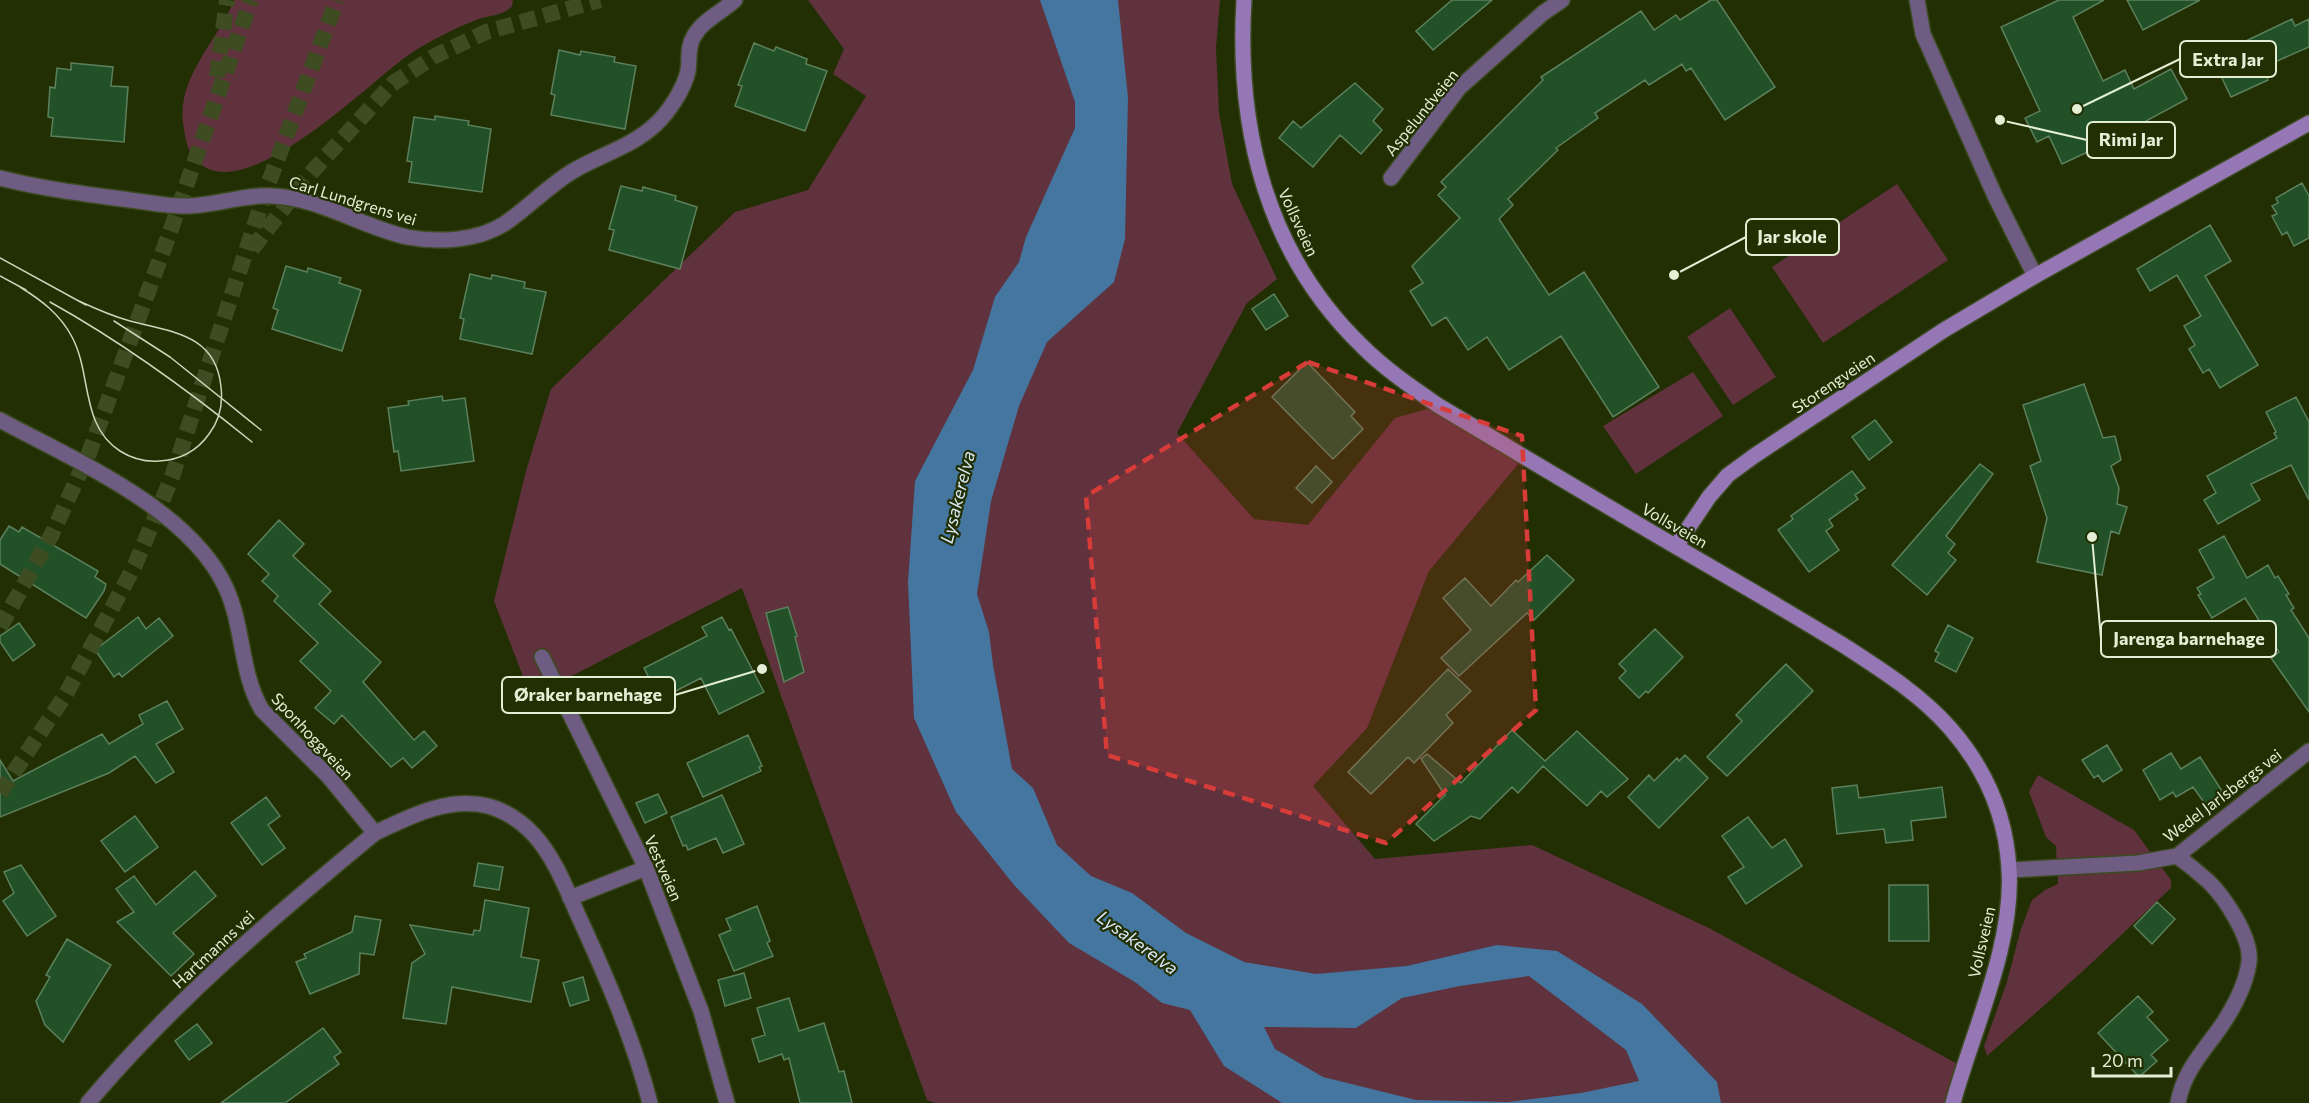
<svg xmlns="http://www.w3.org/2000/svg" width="2309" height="1103" font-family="Commissioner,sans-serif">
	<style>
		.green { fill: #60323d }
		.water { fill: #4476a0; fill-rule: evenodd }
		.building { fill: #235127; stroke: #5c805d; stroke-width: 1.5 }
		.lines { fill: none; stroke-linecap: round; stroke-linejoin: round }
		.trunk-tunnel { stroke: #3e4c22; stroke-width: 16; stroke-dasharray: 16 8; stroke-linecap: butt }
		.minor-casing { stroke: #3c4a20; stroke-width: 18 }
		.secondary-casing { stroke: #3c4a20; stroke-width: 18 }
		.minor { stroke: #6e5c83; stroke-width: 15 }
		.secondary { stroke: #9577b6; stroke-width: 15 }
		.tram { stroke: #cad5ba; stroke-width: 1.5 }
		.marked { fill: #d73c39; fill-opacity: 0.2; stroke: #d73c39; stroke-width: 4.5; stroke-dasharray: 12 8; stroke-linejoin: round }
		.labels { text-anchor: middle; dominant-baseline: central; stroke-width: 4.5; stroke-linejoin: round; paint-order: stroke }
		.street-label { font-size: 16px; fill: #e3eed5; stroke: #212f03 }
		.water-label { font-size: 18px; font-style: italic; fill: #d8e7f3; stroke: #212f03 }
		.leader { fill: none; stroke: #e3eed5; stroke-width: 2 }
		.callout-dot { fill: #e3eed5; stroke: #212f03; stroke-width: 2 }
		.callout { fill: #212f03; stroke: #e3eed5; stroke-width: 2 }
		.callout-label { font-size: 18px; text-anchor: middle; font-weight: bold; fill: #e3eed5 }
	</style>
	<rect width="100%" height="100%" fill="#212f03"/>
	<path class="green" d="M234,0h278l1,1c-1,4 0,5 -4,8 -7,6 -21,7 -30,10 -24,9 -48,21 -69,35 -37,24 -174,166 -218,101 -5,-7 -7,-18 -8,-26 -10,-50 33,-86 50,-129z
		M808,0h412l-4,48 3,65 13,71 45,95 -30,24 -70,130 77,86 54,6 87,-107 44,-12 85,51 -95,114 -62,157 -54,58 62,73 157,-14 177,83 254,139 -9,36h-1019l-8,-3 -185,-512 -211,109 -37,-96 32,-130 25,-82 184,-177 73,-22 58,-94 -33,-22 11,-25z
		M1897,184l51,76 -125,83 -51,-76z
		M1730,308l46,69 -43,28 -46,-68z
		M1693,372l30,44 -87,58 -33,-48z
		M2038,775l96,55 37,50v8l-88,83 -96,85 -3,-10 23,-64 13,-50 12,-32 13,-10 13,-6 -2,-38 -10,-9 -17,-45z"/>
	<path class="water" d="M1040,0h78l10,98 -3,141 -11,43 -67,60 -28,64 -28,95 -14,93 12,38 4,33 19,104 21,19 24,57 34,31 41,17 54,40 58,29 72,12 91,-8 90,-21 60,6 85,53 75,78 4,21h-439l-58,-37 -34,-56 -28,-7 -27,-21 -66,-39 -55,-58 -58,-73 -42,-94 -6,-136 7,-101 58,-111 22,-73 24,-35 7,-25 49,-109v-26zM1529,976l97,74 13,31 -58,12 -73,9 -92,-2 -93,-23 -48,-28 -11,-22 92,1 46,-30 58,-12z"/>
	<path class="building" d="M1452,0h40l-59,50 -17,-19z
		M1711,0h6l58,87 -50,33 -34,-52 -5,3 -4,-7 -33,21 -4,-5 -50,33 3,5 -42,30 2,2 -50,49 5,6 -14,14 50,76 35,-23 75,115 -46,30 -52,-81 -52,34 -22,-33 -19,13 -22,-33 -14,9 -22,-35 13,-8 -11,-17 48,-48 -22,-23 8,-8 -5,-5 102,-102 -2,-3 100,-66 13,19 22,-15 4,5z
		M2059,0h45l-31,17 30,64 22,-11 9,19 37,-20 16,30 -43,23 1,3 -83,39 -13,-28 -12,6 -12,-24 15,-7 -39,-84z
		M2127,0h73l-57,30z
		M2292,19l3,7 14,-7v28l-39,17 2,4 -7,4 3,8 -37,17 -19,-40z
		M754,43l20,8 2,-4 31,12 -1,5 21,7 -22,60 -70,-25 7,-20 -4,-1z
		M559,50l21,5 1,-4 34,6 -1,5 22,4 -11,63 -74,-14 4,-20 -4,-1z
		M71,63l42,4 -2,19 17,1 -4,55 -73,-6 2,-18 -5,-1 2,-30 5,1 2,-20 14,2z
		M1355,83l28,26 -10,12 9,9 -21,24 -21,-19 -27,32 -34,-29 14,-17 8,7z
		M435,116l34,5 -1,4 23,4 -9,63 -73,-10 3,-20 -5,-1 7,-44 21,3z
		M2302,183l7,13v42l-15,8 -7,-14 -5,3 -10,-19 5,-2 -5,-8 6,-3 -2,-5z
		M621,186l21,5 1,-4 33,9 -1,4 22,7 -17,62 -71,-19 5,-20 -5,-1z
		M2210,225l21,36 -26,15 53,89 -38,23 -11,-19 -6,4 -14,-24 6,-4 -11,-19 17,-10 -24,-41 -27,16 -13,-22z
		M286,266l21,6 1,-4 33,10 -2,5 22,7 -19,61 -70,-22 6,-19 -5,-2z
		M470,274l21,5 1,-4 33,7 -1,6 22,4 -14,62 -72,-15 4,-20 -4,-1z
		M1274,294l14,22 -22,14 -14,-21z
		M1307,362l48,50 -4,4 12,13 -30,30 -61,-62z
		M2084,384l19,54 12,-2 6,24 -10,6 8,22 -2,16 10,3 -8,27 -8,-3 -9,44 -65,-13 10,-44 -17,-52 11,-5 -18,-56z
		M442,396l1,5 22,-3 9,63 -73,10 -3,-20 -4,1 -6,-44 21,-3 -1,-4z
		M2296,397l13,25v78l-18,-35 -40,19 9,16 -42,24 -14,-24 12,-7 -9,-17 70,-38 -3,-5 2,-1 -10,-20z
		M1875,420l17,22 -23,18 -17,-23z
		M1980,464l13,10 -47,62 9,8 -7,9 8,7 -29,35 -35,-30z
		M1316,466l16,16 -20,21 -16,-15z
		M1852,471l13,17 -10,7 3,4 -29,21 4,6 -7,5 13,19 -30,22 -31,-42 15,-11 -2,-3z
		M279,520l25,24 -11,12 38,35 -12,13 62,58 -18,20 51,58 10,-9 13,15 -25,22 -9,-10 -12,9 -49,-52 -8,9 -19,-16 16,-17 -31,-30 18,-18 -44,-42 4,-5 -16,-15 7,-7 -21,-20z
		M9,526l10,6 3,-5 76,44 -3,6 11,7 -2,7 -18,27 -86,-54v-24z
		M2224,536l23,42 21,-13 7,13 3,-2 11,18 -3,1 8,13 -3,2 18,28v74l-38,-54 8,-6 -34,-54 -33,20 -14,-23 3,-1 -4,-6 17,-10 -15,-28z
		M1547,555l27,25 -40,40 -7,-7 -68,63 -18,-18 30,-28 -28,-32 22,-20 26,28 25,-26 2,2z
		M788,607l9,29 -2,1 9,35 -20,10 -18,-69z
		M138,617l8,12 13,-11 14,18 -51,41 -3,-4 -5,4 -19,-27z
		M722,617l7,13 2,-1 33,63 -45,22 -18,-36 -41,21 -16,-31 63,-32 -5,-9z
		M19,623l16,22 -22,16 -13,-19v-6z
		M1948,625l25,13 -17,34 -21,-11 4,-8 -4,-2z
		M1655,629l28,28 -35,36 -2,-2 -7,7 -20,-20 7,-7 -7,-7z
		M1786,664l27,27 -86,85 -20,-19 35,-36 -6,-6z
		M1448,669l23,22 -25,24 7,8 -39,40 -6,-6 -37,37 -23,-22z
		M167,701l16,28 -27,15 18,28 -18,11 -21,-27 -26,17 -109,44v-57l13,21 89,-47 7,10 34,-20 -4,-9z
		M1512,730l33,31 32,-30 51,48 -21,18 -6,-6 -14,15 -44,-40 -25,27 -6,-6 -32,32 -9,-3 -37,25 -18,-17 29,-29 -24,-36 6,-5 34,29z
		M748,735l14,31 -3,1 2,4 -58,26 -16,-34z
		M2107,745l15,25 -19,12 -5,-7 -4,3 -12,-18z
		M2171,753l10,16 19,-12 24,37 -18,11 -13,-18 -17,10 -3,-5 -13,8 -17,-30z
		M1685,755l23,23 -49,50 -31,-31 21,-22 5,6 23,-23 2,3z
		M1857,785l2,13 83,-11 4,30 -35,4 2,19 -27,3 -2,-14 -47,5 -5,-46z
		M658,794l9,19 -22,10 -9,-20z
		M722,795l22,49 -21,9 -7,-15 -28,12 -2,-5 -3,1 -12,-29z
		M266,797l14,19 -12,9 17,23 -23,17 -31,-42z
		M135,816l23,31 -33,25 -24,-31z
		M1748,817l24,31 13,-9 17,27 -56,38 -18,-27 16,-10 -22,-31z
		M478,863l25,4 -4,23 -25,-4z
		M21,865l35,51 -29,20 -24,-35 11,-8 -10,-21z
		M195,871l21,25 -43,37 21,21 -23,22 -54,-54 17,-10 -18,-23 18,-13 22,29z
		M1889,885h39l1,56h-40z
		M485,900l44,8 -8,49 18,3 -8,42 -79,-15 -6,37 -43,-6 9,-55 13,-9 -15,-29 63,10 1,-5 6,1z
		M2157,902l18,17 -23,25 -18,-18z
		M757,906l13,35 -3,2 6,13 -39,15 -15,-36 12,-5 -5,-11z
		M355,916l26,4 -7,35 -14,-2 -1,21 -49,20 -14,-32 10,-4 -2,-4 48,-22z
		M67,939l44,26 -48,77 -18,-17 -9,-24 14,-24 -4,-2z
		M744,973l7,25 -26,8 -7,-26z
		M583,977l6,23 -19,6 -7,-23z
		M2138,996l15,16 -6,5 21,23 -17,15 6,6 -18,16 -41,-44z
		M789,998l10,33 25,-8 15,49 5,-1 8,32h-52l-11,-45 -5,2 -2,-6 -23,8 -7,-23 13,-4 -8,-27z
		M197,1024l15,19 -23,17 -14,-19z
		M323,1028l18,24 -7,5 5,7 -54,39h-64z"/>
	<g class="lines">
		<path class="trunk-tunnel" d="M217,77l10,-77
			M252,249l59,-76 81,-89 43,-28 51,-24 114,-32
			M0,627l52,-93 37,-81 81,-221 81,-232
			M0,793l66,-99 69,-129 37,-88 94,-287 71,-190"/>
		<defs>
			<path id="minor" d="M1917,0l6,34 72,162 40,80
				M0,178c43,11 86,16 130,22 18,2 39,7 58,6 30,-1 56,-12 85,-10 47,2 89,31 134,41 31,6 70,4 97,-13 24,-16 44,-38 69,-53 27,-16 58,-24 82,-46 14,-13 29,-36 33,-54 2,-12 -1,-24 6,-35 9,-16 28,-24 41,-36
				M1391,178l68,-90 84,-75 19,-13
				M0,420c74,40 190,89 226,168 18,39 14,85 36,122l67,67 46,56c34,-16 73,-37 113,-27 18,5 33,15 46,29 20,22 32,53 44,80 28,61 55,123 72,188
				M542,657l104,211 55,143 26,92
				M2177,856c11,8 22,17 32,26 16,16 43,56 40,80 -3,24 -18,51 -32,70 -17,23 -34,42 -39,71
				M2009,870l129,-7 39,-7 132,-105
				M570,898l76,-30
				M88,1103c85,-101 185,-186 287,-270"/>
			<path id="secondary" d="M1244,0c-8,130 23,255 119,347 23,23 50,41 76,59 97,58 194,116 291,172 38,22 75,44 113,67 37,24 77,49 107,83 35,40 56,88 59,141 5,75 -36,161 -56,234
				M1676,546l33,-49 19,-22 26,-19 190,-126 91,-54 274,-153"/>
		</defs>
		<use href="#minor" class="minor-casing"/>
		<use href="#secondary" class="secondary-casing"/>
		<use href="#minor" class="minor"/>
		<use href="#secondary" class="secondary"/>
		<path class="tram" d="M0,258l86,47
			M0,276l26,14
			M20,287c21,13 40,27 52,50 20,37 8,88 48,114 11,7 25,11 39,10 20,-1 38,-10 50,-27 10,-13 14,-30 12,-47 -5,-53 -50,-55 -91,-66 -18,-5 -34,-12 -51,-20
			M50,302c72,40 138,88 202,140
			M114,321l56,36 91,73"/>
	</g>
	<path class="marked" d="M1308,362l214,74 14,274 -150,133 -279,-88 -21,-259z"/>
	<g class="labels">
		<g class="street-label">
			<text transform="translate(1421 112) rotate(-51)">Aspelundveien</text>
			<text transform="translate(353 200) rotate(17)">Carl Lundgrens vei</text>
			<text transform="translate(1299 222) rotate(65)">Vollsveien</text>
			<text transform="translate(1833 382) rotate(-34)">Storengveien</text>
			<text transform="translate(1675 525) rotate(30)">Vollsveien</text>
			<text transform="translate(313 736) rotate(47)">Sponhoggveien</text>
			<text transform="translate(2222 795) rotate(-37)">Wedel Jarlsbergs vei</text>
			<text transform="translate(664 868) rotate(66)">Vestveien</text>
			<text transform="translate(1981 942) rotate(-77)">Vollsveien</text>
			<text transform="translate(213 949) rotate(-43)">Hartmanns vei</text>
		</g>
		<g class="water-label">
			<text transform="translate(957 497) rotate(-76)">Lysakerelva</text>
			<text transform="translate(1138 942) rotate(36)">Lysakerelva</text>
		</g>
	</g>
	<path class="leader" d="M2077 109L2180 59M2000 120L2087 140M1674 275L1746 237M2092 537L2101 639M762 669L675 695"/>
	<g class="callout-dot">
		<circle cx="2077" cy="109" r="6"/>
		<circle cx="2000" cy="120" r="6"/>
		<circle cx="1674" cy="275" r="6"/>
		<circle cx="2092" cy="537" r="6"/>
		<circle cx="762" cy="669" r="6"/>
	</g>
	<g class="callout">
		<rect x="2180" y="41" width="96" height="36" rx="6"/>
		<rect x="2087" y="122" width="88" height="36" rx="6"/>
		<rect x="1746" y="219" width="93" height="36" rx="6"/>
		<rect x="2101" y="621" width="175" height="36" rx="6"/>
		<rect x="502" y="677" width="173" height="36" rx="6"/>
	</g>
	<g class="callout-label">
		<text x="2228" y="66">Extra Jar</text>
		<text x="2131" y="146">Rimi Jar</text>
		<text x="1792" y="243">Jar skole</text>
		<text x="2189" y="645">Jarenga barnehage</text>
		<text x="588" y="701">Øraker barnehage</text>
	</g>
	<path d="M2093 1067v9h78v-9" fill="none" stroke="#e3eed5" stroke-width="3"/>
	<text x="2102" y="1067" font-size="18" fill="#e3eed5" stroke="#212f03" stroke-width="4.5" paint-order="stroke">20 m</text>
</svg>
